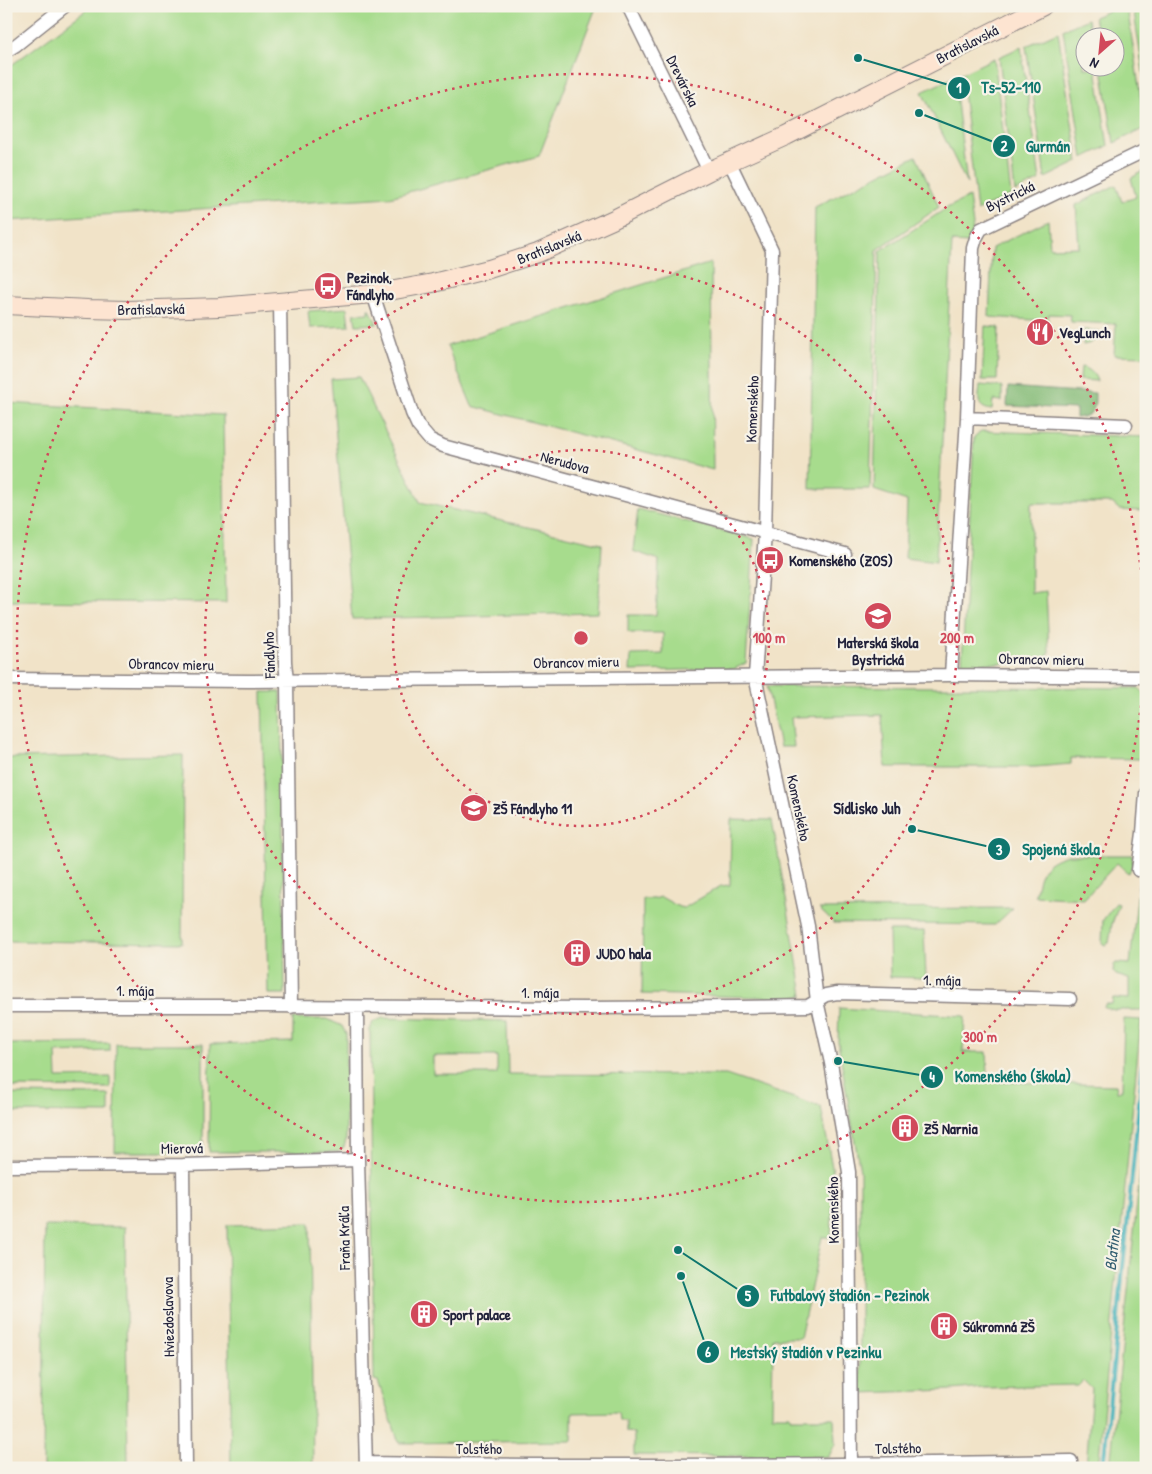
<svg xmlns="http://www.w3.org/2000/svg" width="1152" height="1474" font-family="'Patrick Hand',sans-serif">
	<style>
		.green { fill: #a7dc8d; stroke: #647f64; fill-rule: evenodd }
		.forest { fill: #85bc78; stroke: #546f5a }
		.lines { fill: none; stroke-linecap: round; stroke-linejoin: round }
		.stream { stroke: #44b3bc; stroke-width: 4 }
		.minor-casing { stroke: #8a8282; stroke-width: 15 }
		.secondary-casing { stroke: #8a8282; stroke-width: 20 }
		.minor { stroke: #fff; stroke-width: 12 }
		.secondary { stroke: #fde4d1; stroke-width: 18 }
		.ring { fill: none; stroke: #d1495b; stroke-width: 2.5; stroke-dasharray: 2.5 5 }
		.labels { text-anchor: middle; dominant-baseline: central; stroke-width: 4.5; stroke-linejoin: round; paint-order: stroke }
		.street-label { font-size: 15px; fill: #22223b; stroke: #f7f3e8 }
		.poi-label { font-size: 15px; font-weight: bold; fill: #22223b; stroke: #f7f3e8; text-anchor: start }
		.neighbourhood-label { font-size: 16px; font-weight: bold; fill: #22223b; stroke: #f7f3e8 }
		.water-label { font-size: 16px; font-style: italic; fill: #305c6f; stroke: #f7f3e8 }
		.centre { fill: #d1495b; stroke: #f7f3e8; stroke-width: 2.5 }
		.ring-label { font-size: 15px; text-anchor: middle; font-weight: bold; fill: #d1495b; stroke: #f7f3e8; stroke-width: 4.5; stroke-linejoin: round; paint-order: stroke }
		.leader { fill: none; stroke: #0f766e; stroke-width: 2 }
		.callout-dot { fill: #0f766e; stroke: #f7f3e8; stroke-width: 2 }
		.mark-label { font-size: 15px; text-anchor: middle; font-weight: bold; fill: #fff }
		.callout-label { font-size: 16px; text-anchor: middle; font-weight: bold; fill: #0f766e; stroke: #f7f3e8; stroke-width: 4.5; stroke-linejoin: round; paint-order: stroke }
	</style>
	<rect width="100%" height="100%" fill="#f7f3e8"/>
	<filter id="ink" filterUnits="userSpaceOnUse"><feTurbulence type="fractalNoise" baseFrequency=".02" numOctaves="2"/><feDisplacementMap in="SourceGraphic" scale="10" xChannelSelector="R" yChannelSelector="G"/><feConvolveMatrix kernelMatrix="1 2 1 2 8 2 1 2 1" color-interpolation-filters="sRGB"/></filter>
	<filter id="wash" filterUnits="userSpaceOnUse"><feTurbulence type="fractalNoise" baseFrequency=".0096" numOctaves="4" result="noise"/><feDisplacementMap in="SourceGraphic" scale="20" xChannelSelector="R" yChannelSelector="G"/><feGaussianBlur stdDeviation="1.12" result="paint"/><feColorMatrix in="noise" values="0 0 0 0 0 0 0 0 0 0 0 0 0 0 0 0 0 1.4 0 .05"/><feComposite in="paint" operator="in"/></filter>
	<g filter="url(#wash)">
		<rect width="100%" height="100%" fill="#f1e3c8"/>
		<path class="green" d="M92,6h502l1,4 -56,146 -149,41 -384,24v-152z
			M1120,6h7l18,122 -31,15 -12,-75h12v-30l-16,-1 -4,-20z
			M1133,6h13v85z
			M1088,19l3,18 -7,1v30h12l12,78 -25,12 -20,-128z
			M1058,32l20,130 -33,16 -19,-132z
			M1021,47l19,133 -25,12 -16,-135z
			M994,58l17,137 -34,16 -16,-137z
			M954,77l13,107 -45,-92z
			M916,156l23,51 -62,43 -7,239h-60l5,-282z
			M1146,170v186l-32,-1 2,-31 -45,-2 -1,-7 -21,-1 -1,7 -59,-4 3,-69 56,-28 2,28 29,-1 -3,-42 40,-20 6,17 14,-5 -5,-19z
			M969,197l4,28 -4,18 -17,-1 -16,320 -31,-4 2,-57 -33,-11 6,-239 67,-43z
			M711,263l2,207 -241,-64 -25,-60z
			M347,308l2,18 -39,2 -2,-17z
			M368,309h2l7,15 -21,1 -2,-11 14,-1z
			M985,326l14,1 -2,53h-15z
			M1084,330l15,1 -1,6 -7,6 -8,2z
			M1081,367c8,1 14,7 16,14l-17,-1z
			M359,377l61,125 182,42 -4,69 -246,6 -21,-240z
			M980,385l22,2v14l-9,-1 -1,10c-17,-2 -13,-12 -12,-25z
			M6,403l217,12 3,188 -220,-2z
			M981,431l165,6v74l-26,-1 -8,-7h-81v90l15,-2 3,61 -3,8 -4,2 -80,2 12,-227z
			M638,509l116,30 -8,124 -12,6 -104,2 1,-16 32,-1v-21h-32l-3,-1v-17h28l3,-55 -26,-9z
			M767,686l372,2 7,7 -3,64 -72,-1v6l-36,3h-150l-3,-52 -91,2 3,30h-14z
			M262,692h19l4,302h-17z
			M183,755l-1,188 -176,-2v-183z
			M731,819l41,1 31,175 -9,3 -152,-4 1,-95h11l7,-2 18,10 5,1 37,-22 9,-1z
			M1146,840v156l-2,14h-29l-11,-2 1,-4h7l1,-6 16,1v-20l-13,-4 -3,-4 1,-6 2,-2 14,1 12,-113z
			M1068,855h64c1,6 1,13 -4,18l-11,-10 -33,36 -49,-3c5,-24 7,-34 33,-41z
			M1116,903l3,1 -7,20 -3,19 -4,2 -3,-2 1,-23z
			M1013,908l-18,17 -161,-2 -15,-14z
			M889,931h35l2,47 -36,-1z
			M839,1008l126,8 -2,36h24l1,24 11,6 117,3 1,6 5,-1 2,-71 17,1 -43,448h-12l6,-79 -9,-9 -5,5 -96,2 -30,3 -92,3v-222l-22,-129z
			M383,1018l124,3 1,53 218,1 95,32 13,71 -3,59h-9l-22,101h-27l-1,77h18v3h44l1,26 -6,12 -7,1 -188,-2v-22l-8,-1v-11l-7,-1 -1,-8 -46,1v28l-173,2 -21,-62 -4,-1 -4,-350 3,-8zM433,1056h64v18h-64z
			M293,1019h34l15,7 4,8v106l-2,7 -6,5h-129l1,-108 83,-2z
			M110,1043v8l-54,2 1,25 53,-1v11l-100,-1 -1,-43z
			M116,1044h87v108h-88z
			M6,1094l103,1v18l-103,-1z
			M1146,1113v355h-36z
			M310,1223l3,245h-82l-4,-243z
			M45,1226l80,1 3,241h-85z"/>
		<path class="forest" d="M1008,387l87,6c0,16 0,23 -19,25v-9l-69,-3z"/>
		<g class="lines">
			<path class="stream" d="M1103,1468l43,-434"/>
		</g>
	</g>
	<g filter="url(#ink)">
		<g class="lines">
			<defs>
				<path id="minor" d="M628,6l81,165
					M6,51l10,-6 49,-39
					M729,161l43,89 -7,283 -10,143 53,250 9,75 14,62 18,109 2,296
					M373,294l39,119 6,13 11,13 14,7 402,108
					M280,301l5,361 2,19 4,326
					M967,418l159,7
					M951,675l16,-257 6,-170 3,-10 5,-9 165,-79
					M6,679l242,2 703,-6 191,2 4,1
					M1138,870l5,-37 3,-40
					M6,1006h258l321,2 155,-1 68,-1 18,-11 11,-2 233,6
					M357,1007l1,153 8,308
					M183,1165l3,303
					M6,1166l177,-1 175,-5
					M366,1463c235,4 470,2 705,-2v7"/>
				<path id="secondary" d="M6,305l82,4 39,1 92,-3 154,-13 60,-11 56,-14 49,-16 74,-33 97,-49 77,-35 257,-130"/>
			</defs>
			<use href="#minor" class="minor-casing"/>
			<use href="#secondary" class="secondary-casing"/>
			<use href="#minor" class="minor"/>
			<use href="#secondary" class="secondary"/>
		</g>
	</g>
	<g class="ring">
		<circle cx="581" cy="638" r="188"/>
		<circle cx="581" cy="638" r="376"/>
		<circle cx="581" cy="638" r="564"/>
	</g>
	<defs>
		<symbol id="bus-disc" viewBox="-11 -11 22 22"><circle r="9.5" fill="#d1495b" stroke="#f7f3e8"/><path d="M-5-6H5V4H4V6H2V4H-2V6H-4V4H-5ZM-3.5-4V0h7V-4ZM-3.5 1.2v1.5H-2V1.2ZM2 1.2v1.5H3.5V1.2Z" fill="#fff"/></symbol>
		<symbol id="restaurant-disc" viewBox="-11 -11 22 22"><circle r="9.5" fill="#d1495b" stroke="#f7f3e8"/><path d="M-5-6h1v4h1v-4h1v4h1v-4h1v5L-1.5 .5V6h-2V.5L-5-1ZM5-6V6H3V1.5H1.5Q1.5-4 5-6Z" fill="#fff"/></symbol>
		<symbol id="school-disc" viewBox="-11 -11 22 22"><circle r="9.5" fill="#d1495b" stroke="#f7f3e8"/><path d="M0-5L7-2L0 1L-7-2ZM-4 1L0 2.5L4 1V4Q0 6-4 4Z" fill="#fff"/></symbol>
		<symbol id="building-disc" viewBox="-11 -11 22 22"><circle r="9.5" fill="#d1495b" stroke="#f7f3e8"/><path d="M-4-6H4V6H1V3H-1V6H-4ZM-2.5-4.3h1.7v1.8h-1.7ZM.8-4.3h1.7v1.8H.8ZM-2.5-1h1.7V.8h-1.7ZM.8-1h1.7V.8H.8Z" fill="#fff"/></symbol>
	</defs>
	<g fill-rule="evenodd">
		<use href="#bus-disc" x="312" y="270" width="32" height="32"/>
		<use href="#restaurant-disc" x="1024" y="316" width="32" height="32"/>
		<use href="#bus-disc" x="754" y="544" width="32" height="32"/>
		<use href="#school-disc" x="862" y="600" width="32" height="32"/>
		<use href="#school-disc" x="458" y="792" width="32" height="32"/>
		<use href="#building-disc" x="561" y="937" width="32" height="32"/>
		<use href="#building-disc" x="889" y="1112" width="32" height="32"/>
		<use href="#building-disc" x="408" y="1298" width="32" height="32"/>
		<use href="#building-disc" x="928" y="1310" width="32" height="32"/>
	</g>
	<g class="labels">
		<g class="street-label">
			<text transform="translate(967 44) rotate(-27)">Bratislavská</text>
			<text transform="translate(683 81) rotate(64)">Drevárska</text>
			<text transform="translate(1010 196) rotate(-26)">Bystrická</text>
			<text transform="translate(549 247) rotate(-22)">Bratislavská</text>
			<text transform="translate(151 309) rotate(-1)">Bratislavská</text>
			<text transform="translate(752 409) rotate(-88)">Komenského</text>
			<text transform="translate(565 462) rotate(15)">Nerudova</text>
			<text transform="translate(269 655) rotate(-92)">Fándlyho</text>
			<text transform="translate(1041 659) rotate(1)">Obrancov mieru</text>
			<text transform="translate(576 662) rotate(-1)">Obrancov mieru</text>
			<text transform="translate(171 664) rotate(1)">Obrancov mieru</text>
			<text transform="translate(799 808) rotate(78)">Komenského</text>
			<text transform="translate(942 980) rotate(1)">1. mája</text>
			<text x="135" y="990">1. mája</text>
			<text x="540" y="992">1. mája</text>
			<text transform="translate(182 1148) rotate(-1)">Mierová</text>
			<text transform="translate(833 1210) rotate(-91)">Komenského</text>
			<text transform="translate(344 1238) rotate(-91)">Fraňa Kráľa</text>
			<text transform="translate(168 1317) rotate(-91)">Hviezdoslavova</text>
			<text x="479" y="1448">Tolstého</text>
			<text transform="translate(898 1448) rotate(-1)">Tolstého</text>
		</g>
		<g class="poi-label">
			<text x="347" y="277">Pezinok,<tspan x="347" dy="17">Fándlyho</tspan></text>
			<text x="1059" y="332">VegLunch</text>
			<text x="789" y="560">Komenského (ZOS)</text>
			<text x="878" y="642" text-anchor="middle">Materská škola<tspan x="878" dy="17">Bystrická</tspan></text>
			<text x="493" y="808">ZŠ Fándlyho 11</text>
			<text x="596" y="953">JUDO hala</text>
			<text x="924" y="1128">ZŠ Narnia</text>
			<text x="443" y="1314">Sport palace</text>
			<text x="963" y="1326">Súkromná ZŠ</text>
		</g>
		<g class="neighbourhood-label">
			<text x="867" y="808">Sídlisko Juh</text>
		</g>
		<g class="water-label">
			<text transform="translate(1112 1250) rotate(-84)">Blatina</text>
		</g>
	</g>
	<circle cx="581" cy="638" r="8" class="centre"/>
	<g class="ring-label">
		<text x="769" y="643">100 m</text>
		<text x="957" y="643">200 m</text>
		<text x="980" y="1042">300 m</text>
	</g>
	<path class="leader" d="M858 58L959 88M919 113L1004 146M912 829L999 849M838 1061L932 1077M678 1250L748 1296M681 1276L708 1352"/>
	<g class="callout-dot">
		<circle cx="858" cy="58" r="5"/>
		<circle cx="919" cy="113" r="5"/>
		<circle cx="912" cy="829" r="5"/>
		<circle cx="838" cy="1061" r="5"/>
		<circle cx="678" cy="1250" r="5"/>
		<circle cx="681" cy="1276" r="5"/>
		<circle cx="959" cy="88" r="12"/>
		<circle cx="1004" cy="146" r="12"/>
		<circle cx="999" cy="849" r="12"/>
		<circle cx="932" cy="1077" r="12"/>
		<circle cx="748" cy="1296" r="12"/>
		<circle cx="708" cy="1352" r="12"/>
	</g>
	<g class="mark-label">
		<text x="959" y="93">1</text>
		<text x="1004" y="151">2</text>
		<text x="999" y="855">3</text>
		<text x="932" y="1082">4</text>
		<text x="748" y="1301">5</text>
		<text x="708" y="1357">6</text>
	</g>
	<g class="callout-label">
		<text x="1011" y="93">Ts-52-110</text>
		<text x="1048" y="152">Gurmán</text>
		<text x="1061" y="855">Spojená škola</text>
		<text x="1013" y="1082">Komenského (škola)</text>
		<text x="850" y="1301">Futbalový štadión - Pezinok</text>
		<text x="806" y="1358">Mestský štadión v Pezinku</text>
	</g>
	<rect width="1152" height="1474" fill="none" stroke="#f7f3e8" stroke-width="25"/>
	<g transform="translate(1100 52) rotate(207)"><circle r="24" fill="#f7f3e8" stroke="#a29fa3"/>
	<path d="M0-4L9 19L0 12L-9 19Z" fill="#d1495b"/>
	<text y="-8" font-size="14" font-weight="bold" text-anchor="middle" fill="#22223b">N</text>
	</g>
</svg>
